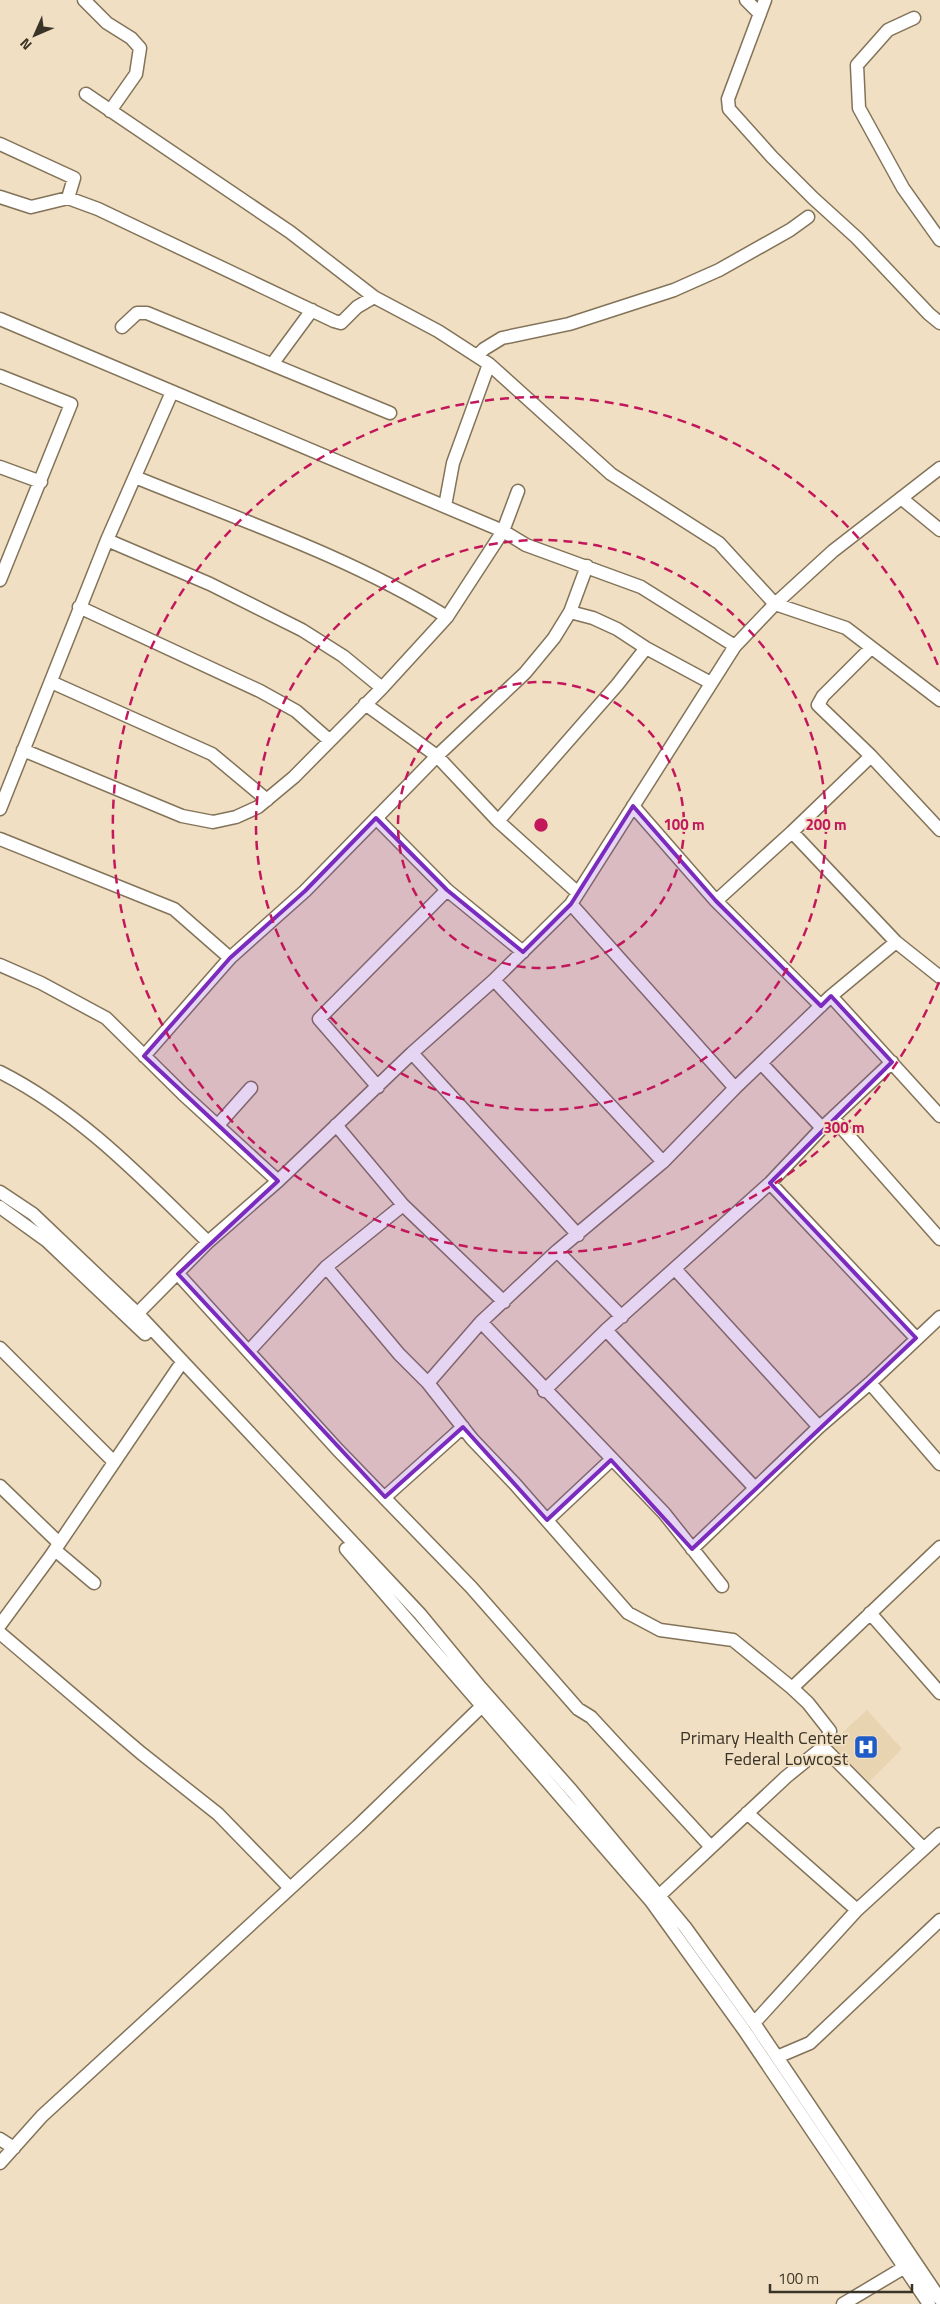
<svg xmlns="http://www.w3.org/2000/svg" width="940" height="2304" font-family="'Titillium Web',sans-serif">
	<style>
		.built { fill: #e8d4b0 }
		.lines { fill: none; stroke-linecap: round; stroke-linejoin: round }
		.minor-casing { stroke: #827359; stroke-width: 15 }
		.minor { stroke: #fff; stroke-width: 12 }
		.marked { fill: #7b2cbf; fill-opacity: 0.2; stroke: #7b2cbf; stroke-width: 4; stroke-linejoin: round }
		.ring { fill: none; stroke: #c2185b; stroke-width: 2.5; stroke-dasharray: 9 6 }
		.labels { text-anchor: middle; dominant-baseline: central; stroke-width: 4; stroke-linejoin: round; paint-order: stroke }
		.poi-label { font-size: 18px; fill: #3a3428; stroke: #f0dfc2; text-anchor: end }
		.centre { fill: #c2185b; stroke: #f0dfc2; stroke-width: 2.5 }
		.ring-label { font-size: 15px; text-anchor: middle; font-weight: bold; fill: #c2185b; stroke: #f0dfc2; stroke-width: 4; stroke-linejoin: round; paint-order: stroke }
	</style>
	<rect width="100%" height="100%" fill="#f0dfc2"/>
	<path class="built" d="M867,1710l35,39 -33,33 -39,-38z"/>
	<g class="lines">
		<defs>
			<path id="minor" d="M84,0l23,23 24,15 9,10 -4,26 -26,37
				M746,0l14,14
				M765,0l-37,99 1,10 43,48 41,41 44,40 72,76 11,9
				M914,18l-26,12 -31,35 2,43 44,80 37,52
				M86,94l204,138 84,65 64,34 51,33 122,110 108,69 56,61 71,24 94,72
				M0,144l74,34 -6,20
				M0,197l31,10 37,-9 30,11 236,112 7,2 16,-16 17,-10
				M0,319l503,212 23,14 115,42 94,59
				M122,327l15,-14h10l243,100
				M477,356l7,-7 18,-11 67,-14 105,-34 45,-20 71,-40 18,-13
				M273,363l39,-53
				M0,376l71,28 -71,176
				M0,467l41,15
				M135,477c105,43 215,80 312,140
				M901,498l39,32
				M445,506l8,-43 36,-99
				M107,540l103,44 92,46 41,26 39,32
				M79,607l181,84 36,20 33,29
				M570,612l23,6 24,11 29,19 65,35
				M871,648l-48,48 -5,9 53,51 69,74
				M51,682l161,72 55,46
				M365,704l72,52 61,65 80,72
				M23,750l159,66 31,6 23,-5 22,-10 36,-30 88,-89 65,-71 56,-86 15,-40
				M633,806l83,95 105,105
				M0,809l107,-269 65,-148
				M376,818l71,72 76,62
				M498,821l119,-136 29,-37
				M792,832l104,110 44,35
				M0,839l174,70 56,49
				M716,901l76,-69 79,-76
				M571,904l164,184
				M0,965l41,18 65,35 77,76 95,87
				M494,980l169,182
				M831,996l109,120
				M412,1053l166,182
				M144,1056l86,-98 75,-67 132,-135 88,-83 29,-35 16,-26 17,-46
				M761,1063l61,65
				M0,1072c81,41 143,107 208,170
				M378,1087l-59,-68 128,-129
				M833,1118l107,121
				M218,1125l33,-37
				M336,1125l67,80 101,97
				M770,1183l146,155
				M0,1192l33,22 105,100 282,300 61,74 91,103 113,136 69,96 186,276
				M0,1207l47,34 98,93
				M557,1251l65,66
				M326,1267l73,87 29,29 44,56 43,45 113,129 32,17 73,10 59,48 16,15 22,28 -7,16 -37,30 -126,118
				M675,1269l144,158
				M178,1274l160,176 133,137 107,122 13,8 120,130
				M133,1318l75,-76 70,-61 134,-128 82,-73 77,-76 164,-258 40,-42 58,-53 107,-83
				M481,1322l183,191 58,73
				M606,1330l149,158
				M0,1348l114,114
				M249,1351l77,-84 77,-62
				M428,1383l53,-61 76,-71 106,-89 72,-74 96,-92 65,-54
				M870,1383l70,81
				M544,1391l62,-61 164,-147 52,-55 70,-66
				M0,1486l59,57 -4,7 39,33
				M385,1497l78,-70
				M547,1520l64,-60
				M346,1549l305,352 93,129 185,274
				M692,1549l127,-122 51,-44 70,-66
				M870,1613l70,80
				M0,1625l50,-68 128,-189
				M0,1633l141,120 77,61 72,74
				M792,1688l148,-141
				M823,1747l101,102
				M747,1813l110,97
				M754,2023l103,-113 83,-76
				M777,2057l33,-14 130,-123
				M0,2139l14,9
				M0,2163l42,-47 316,-290 124,-120
				M843,2304l62,-37"/>
		</defs>
		<use href="#minor" class="minor-casing"/>
		<use href="#minor" class="minor"/>
	</g>
	<path class="marked" d="M633,806l83,95 105,105 10,-10 61,66 -122,121 146,155 -224,211 -81,-89 -64,60 -84,-93 -78,70 -207,-223 100,-93 -134,-125 86,-98 75,-67 71,-73 71,72 76,62 48,-48z"/>
	<g class="ring">
		<circle cx="541" cy="825" r="143"/>
		<circle cx="541" cy="825" r="285"/>
		<path d="M939 982A428 428 0 1 1 939 668"/>
	</g>
	<defs>
		<symbol id="hospital-square" viewBox="-11 -11 22 22"><rect x="-9" y="-9" width="18" height="18" rx="4" fill="#1f5cc8" stroke="#f0dfc2"/><path d="M-5-5h3v3.5h4V-5h3V5h-3V1.5h-4V5h-3Z" fill="#fff"/></symbol>
	</defs>
	<g fill-rule="evenodd">
		<use href="#hospital-square" x="852" y="1733" width="28" height="28"/>
	</g>
	<g class="labels">
		<g class="poi-label">
			<text x="848" y="1737">Primary Health Center<tspan x="848" dy="21">Federal Lowcost</tspan></text>
		</g>
	</g>
	<circle cx="541" cy="825" r="8" class="centre"/>
	<g class="ring-label">
		<text x="684" y="830">100 m</text>
		<text x="826" y="830">200 m</text>
		<text x="844" y="1133">300 m</text>
	</g>
	<g transform="translate(35 35) rotate(225)" stroke="#f0dfc2" stroke-width="4" paint-order="stroke">
	<path d="M0-4L9 19L0 12L-9 19Z" fill="#3a3428"/>
	<text y="-8" font-size="14" font-weight="bold" text-anchor="middle" fill="#3a3428">N</text>
	</g>
	<path d="M770 2284v8h142v-8" fill="none" stroke="#3a3428" stroke-width="2.5"/>
	<text x="778" y="2284" font-size="15" fill="#3a3428" stroke="#f0dfc2" stroke-width="4" paint-order="stroke">100 m</text>
</svg>
